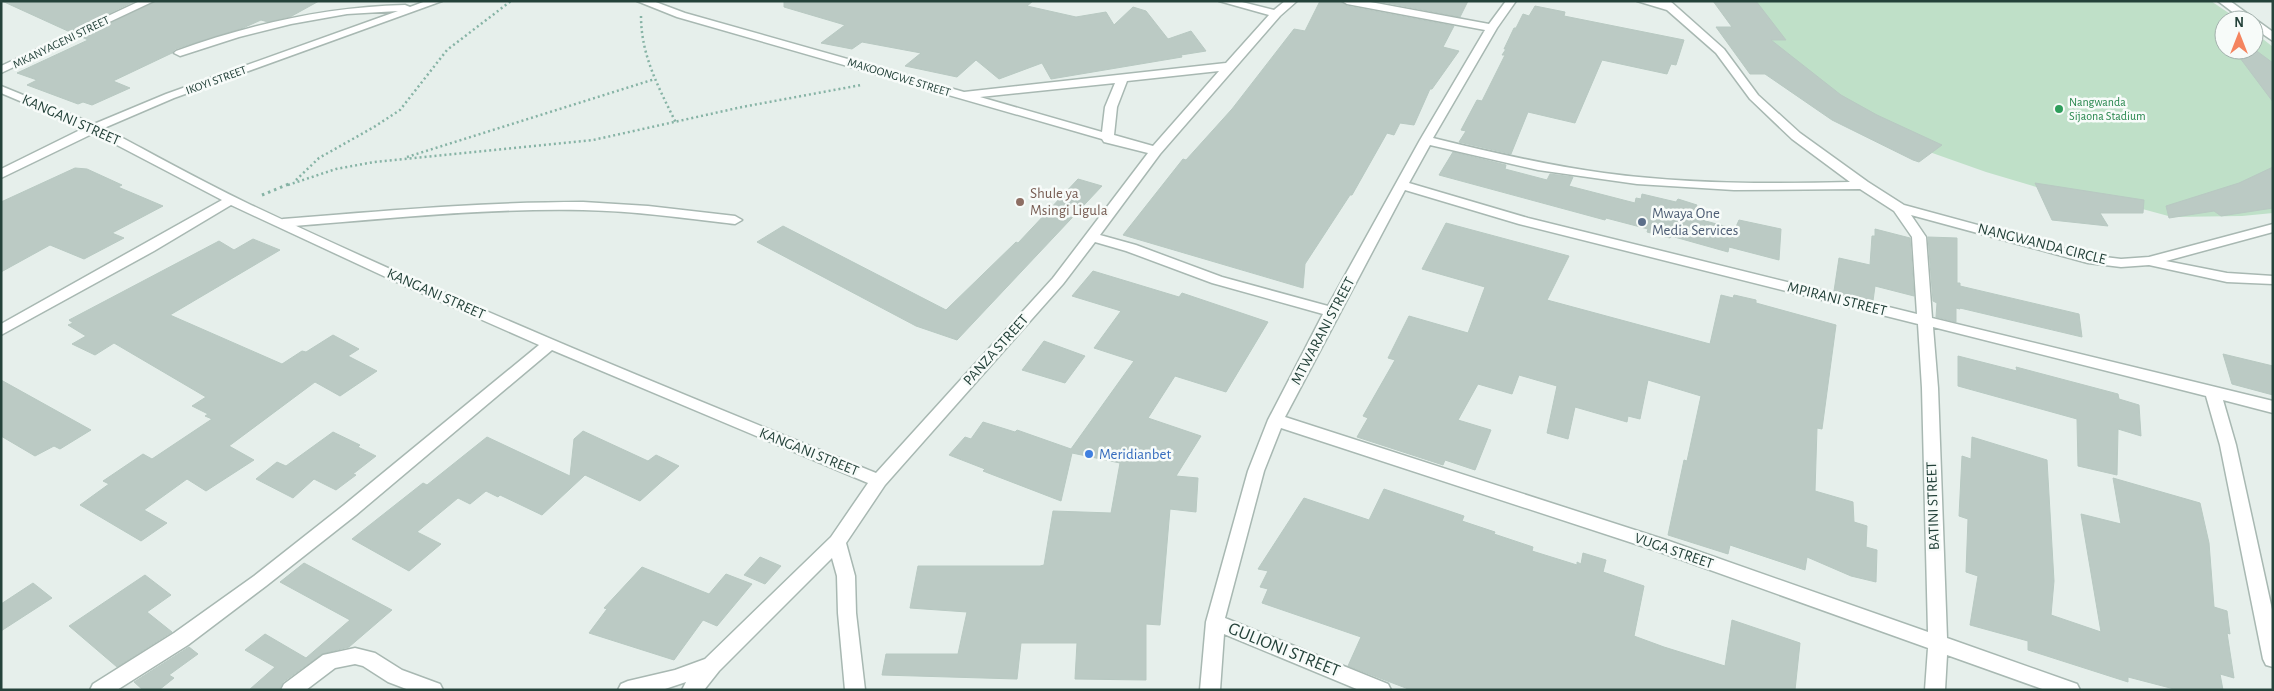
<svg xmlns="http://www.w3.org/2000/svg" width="2274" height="691" font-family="'Alegreya Sans',sans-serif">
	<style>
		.green { fill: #bfe0c8 }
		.building { fill: #bbcac4; stroke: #b8c9c2 }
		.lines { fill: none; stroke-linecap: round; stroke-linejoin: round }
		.service-casing { stroke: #a8b8b2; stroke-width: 3 }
		.minor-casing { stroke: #a8b8b2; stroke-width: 3 }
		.path-far1 { stroke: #86b3a5; stroke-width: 2.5; stroke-dasharray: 2 3; stroke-linecap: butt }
		.path { stroke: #86b3a5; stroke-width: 3; stroke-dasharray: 2.5 4; stroke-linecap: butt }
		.service { fill: #fff; fill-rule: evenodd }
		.minor { fill: #fff; fill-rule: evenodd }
		.leisure-dot { fill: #2e9e5b; stroke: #f7fbf9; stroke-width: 2 }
		.education-dot { fill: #8d6e63; stroke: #f7fbf9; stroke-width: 2 }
		.service-dot { fill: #5c6f8a; stroke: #f7fbf9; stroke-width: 2 }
		.shop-dot { fill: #3f7fe0; stroke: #f7fbf9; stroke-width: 2 }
		.labels { text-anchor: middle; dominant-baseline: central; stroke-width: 5; stroke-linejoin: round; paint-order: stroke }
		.far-street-label { font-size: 12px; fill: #24423a; stroke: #f7fbf9 }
		.far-leisure-label { font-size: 12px; fill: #27864d; stroke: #f7fbf9; text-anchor: start }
		.street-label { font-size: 15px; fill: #24423a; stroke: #f7fbf9 }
		.education-label { font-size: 15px; fill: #785e54; stroke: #f7fbf9; text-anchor: start }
		.service-label { font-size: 15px; fill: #4e5e75; stroke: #f7fbf9; text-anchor: start }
		.shop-label { font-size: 15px; fill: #366cbe; stroke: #f7fbf9; text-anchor: start }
		.near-street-label { font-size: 18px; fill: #24423a; stroke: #f7fbf9 }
	</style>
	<rect width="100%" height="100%" fill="#e6efeb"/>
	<path class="green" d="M1731,1h480l28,19h-15v30h30v-18l19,15v166l-31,3 -70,1 -63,-17 -66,-11 -57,-17 -65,-23 -96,-52z"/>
	<path class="building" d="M2,1h133l-65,31z
		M156,1h163l-29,16 -22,5 -7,-2 -18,8 -68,21 -3,4 -59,28 17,7 -38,17 -9,-3 -5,2 -51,-19 10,-5 -20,-7 71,-33 -6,-3z
		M784,1h249l-6,5 49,11 30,-5 8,13 19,-18 13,4 22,28 23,-8 15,20 -25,4 1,2 -131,22 -9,-16 -43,16 -23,-19 -19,17 -52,-11 16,-13 -59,-11 -10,7 -31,-6 24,-18 -61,-18z
		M1320,1h20l7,5 107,20 -11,21 16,4 -27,38h-2l-16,36 -14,-2 -6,12 -7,-2 -35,62h-2l-45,69 -2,24 -180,-53 60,-76 3,1 46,-51 62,-80 11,2z
		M1377,1h91l-8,16z
		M1713,1h43l30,39h-15l70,55 36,20 65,30 -23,17 -6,-2 -81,-40 -67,-46h-15l-34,-47h16z
		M1535,6l30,6 -1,4 120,24 -8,25 -5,-1 -4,10 -65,-14 -27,63 -47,-11 -17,42 -52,-12 7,-11 -5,-1 16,-30 5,1 23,-46h-3l4,-6h-2l10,-21h2l7,-14 6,2z
		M2254,49l19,14v39l-39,-52z
		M1453,152l53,13 -1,4 42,11 3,-6 23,3 -4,9 66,17 1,-5 5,1 1,-5 34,8 2,-3 19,6 -6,12 44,12 4,-9 42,9 -2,31 -50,-13 -1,5 -57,-16 -1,2 -23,-6 1,-3 -42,-11 -1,2 -166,-45z
		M2273,167v41l-52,8 -7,-5 -45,7 -3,-12 73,-23z
		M75,168l12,1 35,16 -4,2 45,19 -51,27 12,5 -40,21 -34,-14 -49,27v-70z
		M1078,179l24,7 -145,154 -41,-14 -159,-84 26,-16 163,84 70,-68 2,1z
		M2035,183l109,17 -1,13h-43l8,13 -56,-6z
		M1446,223l123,33 -22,44 163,44 11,-49 12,3 1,-3 22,5v3l80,22 -14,104 -5,-1 -2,63 38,11 1,20 13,4 -1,21 11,3 -1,32 -25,-6 -44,-19 -2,13 -75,-25 -2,9 -60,-19 16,-75 3,1 14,-65 -53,-16 -8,39 -12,-3 -1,6 -52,-15 -7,32 -21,-6 10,-47 -38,-11 -7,19 -34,-10 -20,36 33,10 -16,40 -30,-10 -2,5 -86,-28 11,-19 -5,-2 32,-56 -7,-2 21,-42 59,17 17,-46 -63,-18z
		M1875,229l35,9 4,58 -39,-10 -2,15 -39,-10 5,-33 31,7 2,-29h3z
		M1928,237l29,1v45h3v3l119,28 3,23 -122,-29v1l-4,-1v14l-20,-5 1,-14 -4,-2z
		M253,239l27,11 -110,65 112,49 20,-13 4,1 27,-17 26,14 -11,7 29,15 -37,25 -25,-14 -86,64 25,14 -48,31 -19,-12 -43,31 23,13 -26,18 -61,-36 29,-21 -6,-3 40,-27 9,5 60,-40 -7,-3 3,-2 -16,-8 14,-9 -92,-54 -19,12 -23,-11 14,-8 -18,-11 5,-2 -4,-3 150,-79 15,9z
		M1093,271l86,26 3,-4 86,29 -42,70 -51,-16 -27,42 53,18 -25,40 22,2 -2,34 -26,-3 -10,116 -14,-1v56l-71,-1 2,-36h-56l-4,36 -135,-4 4,-21h72l9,-42 -57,-4 8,-42h122l4,-1 9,-54 58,2 9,-50 -48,-10 -11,48 -78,-30 2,-2 -36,-14 16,-18 6,2 12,-17 32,10 2,-2 54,19 63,-88 -40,-13 27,-37 -49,-15z
		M1044,341l41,15 -20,27 -43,-13z
		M2223,354l50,12v29l-41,-11z
		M1958,356l59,15 -1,-4 102,27 1,5 20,6 2,31 -23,-7 -1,46 -39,-9 -1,-47 -119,-33z
		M1,380l90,50 -31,19 -6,-3 -19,10 -34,-20z
		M583,431l65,30 8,-6 23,11 -39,35 -55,-26 -43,40 -42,-20 -2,2 -12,-6 -16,13 -12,-6 -41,34 24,12 -32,27 -57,-32 71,-56 4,2 60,-48 83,39 4,-37z
		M333,432l27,13 -2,2 18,9 -23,18 3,1 -20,15 -22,-11 -21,19 -37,-19 21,-17 9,4z
		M1972,437l75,23 7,121 -3,34 50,17 -20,-118 40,10 -8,-46 87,25 9,40 5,64 13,4 3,23 -3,-1 7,45 -14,-4 3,16h-45l-50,-13v5l-100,-32v-9l-58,-16 8,-49 -12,-4 2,-53 -9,-3 3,-60 9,3z
		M1384,489l80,27 -2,5 33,11 -1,2 39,13 -1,4 45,14v-3l4,2 2,-11 23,7 -3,12 41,14 -10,50 30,11 61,19 7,-46 68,23 -5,47h-384l-63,-24 13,-29 -99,-34 6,-14 -8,-2 8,-16 -10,-2 46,-71 65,22z
		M760,557l21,9 -16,18 -21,-9z
		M304,563l88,47 -43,37 -27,7 -39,28 -4,8h-30l26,-23 -30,-17 20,-16 41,24 44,-38 -70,-38z
		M642,567l67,27 17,-20 26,10 -35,42 -14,-6 -29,40 -85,-27 18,-24 -3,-1z
		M145,575l26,20 -24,17 25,20 -55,35 -48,-41z
		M33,583l19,15 -51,33v-27z
		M189,647l9,7 -29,21 5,3 -15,12h-16l-9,-8z"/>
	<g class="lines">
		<defs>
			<path id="service" d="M583,202l65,4 87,10 7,4 -7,4c-50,-6 -101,-13 -152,-14 -100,-2 -200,9 -300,17l-7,-4 7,-4c100,-8 199,-17 300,-17z"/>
			<path id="minor" d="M140,1h14l-153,72v-7z
				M426,1h16l-268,97 -70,30c47,25 95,52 143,75 206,98 418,184 629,270l177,-195 95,-125 -44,-11 -2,-3 -425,-122 -40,-16h16l32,12 279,79 262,-29 43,-48 -50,-14h19l36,9 11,-9h12l-17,15 -120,138 -60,81 36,10 86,32 106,29 92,-166 65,-110 -138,-26 -5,-3h23l124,23 17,-23h10l-19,27 -64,110c57,14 113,27 171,35 81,11 164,11 246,9l-58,-43 -42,-40 -34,-46 -49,-43 -30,-9h33l54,48 34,46 42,38 68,49 36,23 184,50 33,4 28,-2 124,-33v8l-107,29 61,12 46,3v8l-46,-2 -78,-17 -28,2 -33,-4 -177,-48 15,22 6,81 341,83v12l-50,-13 13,45 37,169v53l-7,-2 -3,-6 -43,-214 -14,-49 -273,-69 5,61 9,250 130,46 3,6h-35l-98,-35 -2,35h-20l3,-42 -271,-97 -376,-123 -17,43 -39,147 163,66 3,6h-32l-135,-56 -4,56h-20l6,-68 42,-151 20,-51 55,-106 -111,-31 -86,-32 -31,-9 -32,42 -178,201 -39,58 9,33 1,37 9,77h-20l-7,-77 -1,-37 -5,-18 -113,113 -15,19h-22l4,-8 -24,8h-44l3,-6 7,-3 47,-11 30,-11 126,-122 37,-54 -316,-133 -196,165 -90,71 -78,59 -71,45h-27l3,-6 81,-51 80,-57 90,-71 195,-160 -134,-59 -174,-81 -77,46 -153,84v-11l221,-124 -128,-67 -93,45v-9l83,-41 -83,-35v-7l93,38 72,-30 232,-83 -51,3 -56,10 -52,13 -59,19 -6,-3 2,-2c75,-27 149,-44 229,-46l5,2zM1219,71l-66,75 -39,-11 3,-28 10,-26zM1115,83l-10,24 -3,25 -122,-35zM1430,145l108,25 99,14 97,6 126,-1 34,22 18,26 5,77 -389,-96 -119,-35zM1405,190l114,34 399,100 4,64 6,244 -259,-91 -384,-124z
				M2218,1h12l43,31v9l-19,-13v-8h-11z
				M355,648l20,5 27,17 38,14 3,6h-34l-21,-8 -25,-16 -8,-2 -20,4 -29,22h-25l3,-6 39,-29z"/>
		</defs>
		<use href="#service" class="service-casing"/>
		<use href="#minor" class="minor-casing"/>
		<path class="path-far1" d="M641,16c0,40 18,72 35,107
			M407,157l248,-78
			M296,180l23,-22 55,-31 26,-17 47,-60 64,-49
			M288,185l48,-16 38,-7 219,-22 149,-33 119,-22"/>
		<path class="path" d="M262,195l29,-12"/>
		<use href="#service" class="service"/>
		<use href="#minor" class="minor"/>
	</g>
	<circle class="leisure-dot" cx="2059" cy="109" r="5"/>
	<circle class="education-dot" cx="1020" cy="202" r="5"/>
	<circle class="service-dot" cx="1642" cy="222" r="5"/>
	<circle class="shop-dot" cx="1089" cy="454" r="5"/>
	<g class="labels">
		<g class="far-street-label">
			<text transform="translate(61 42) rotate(-26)">MKANYAGENI STREET</text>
			<text transform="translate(899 77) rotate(17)">MAKOONGWE STREET</text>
			<text transform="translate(216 80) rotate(-20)">IKOYI STREET</text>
		</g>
		<g class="far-leisure-label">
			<text x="2069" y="102">Nangwanda<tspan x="2069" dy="14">Sijaona Stadium</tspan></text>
		</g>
		<g class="street-label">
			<text transform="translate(71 120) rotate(24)">KANGANI STREET</text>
			<text transform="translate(2042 244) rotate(14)">NANGWANDA CIRCLE</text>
			<text transform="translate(436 294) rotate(24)">KANGANI STREET</text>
			<text transform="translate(1837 299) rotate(14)">MPIRANI STREET</text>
			<text transform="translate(1323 331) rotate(-62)">MTWARANI STREET</text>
			<text transform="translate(996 350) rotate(-48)">PANZA STREET</text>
			<text transform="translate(809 452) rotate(22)">KANGANI STREET</text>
			<text transform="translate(1933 506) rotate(-92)">BATINI STREET</text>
			<text transform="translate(1674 551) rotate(19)">VUGA STREET</text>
		</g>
		<g class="education-label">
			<text x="1030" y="193">Shule ya<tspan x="1030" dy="17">Msingi Ligula</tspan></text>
		</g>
		<g class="service-label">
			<text x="1652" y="213">Mwaya One<tspan x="1652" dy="17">Media Services</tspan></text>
		</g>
		<g class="shop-label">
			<text x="1099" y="454">Meridianbet</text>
		</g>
		<g class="near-street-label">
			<text transform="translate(1284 650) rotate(22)">GULIONI STREET</text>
		</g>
	</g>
	<rect width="2274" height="691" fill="none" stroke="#24423a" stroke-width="5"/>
	<g transform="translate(2239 35)"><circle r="24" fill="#f7fbf9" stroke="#a3b1ad"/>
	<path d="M0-4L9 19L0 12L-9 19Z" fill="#f4845f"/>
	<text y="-8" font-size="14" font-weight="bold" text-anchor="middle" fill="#24423a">N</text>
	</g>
</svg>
